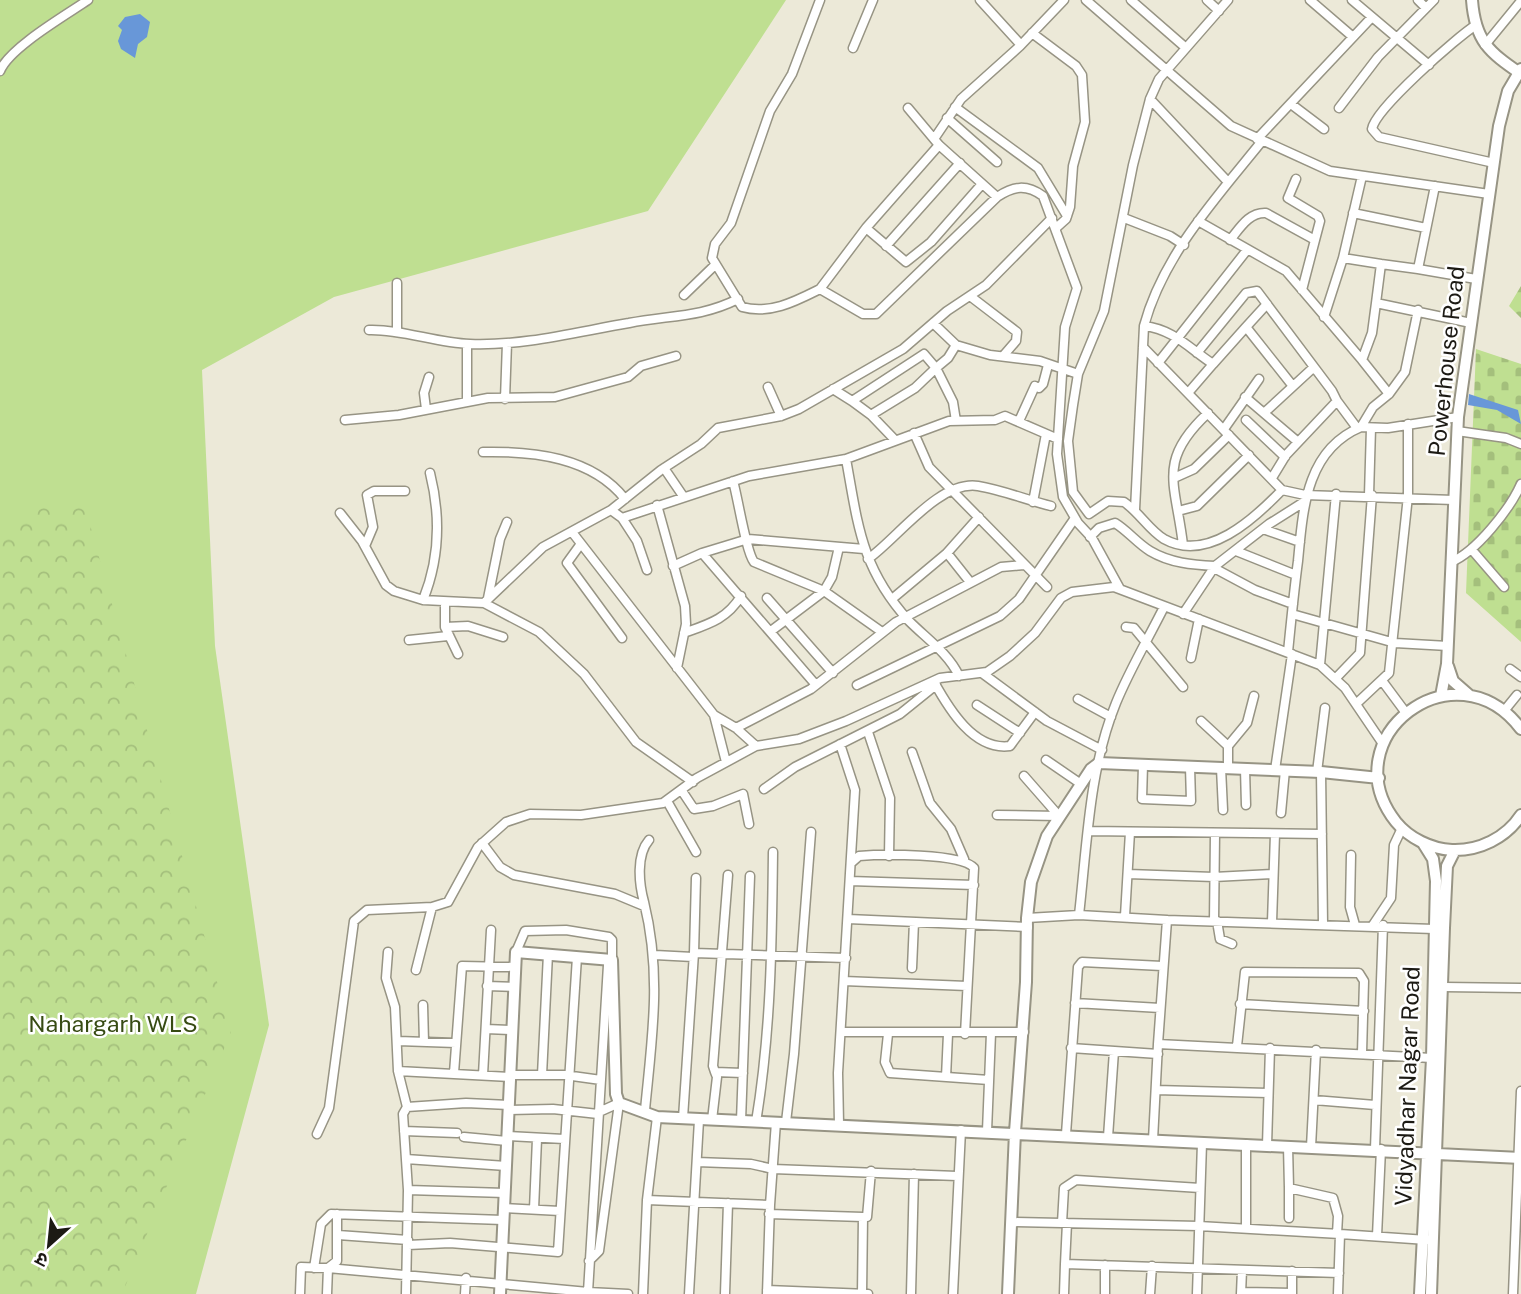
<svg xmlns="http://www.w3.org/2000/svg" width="1521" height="1294" font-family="'Public Sans','Noto Sans Devanagari',sans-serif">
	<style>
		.grass { fill: #bfdf91 }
		.cemetery { fill: url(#cemetery-stones) }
		.park { fill: url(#park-crowns) }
		.water { fill: #6897d8 }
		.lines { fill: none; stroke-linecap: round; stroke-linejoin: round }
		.street-casing { stroke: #979484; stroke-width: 11 }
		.secondary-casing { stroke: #979484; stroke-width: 14 }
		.street { stroke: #fff; stroke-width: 8 }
		.secondary { stroke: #fff; stroke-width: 10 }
		.labels { text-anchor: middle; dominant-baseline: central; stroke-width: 5; stroke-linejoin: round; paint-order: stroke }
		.street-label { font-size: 23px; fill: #1c1a14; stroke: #fff }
		.park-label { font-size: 23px; fill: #374b13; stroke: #fff }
	</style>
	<defs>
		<pattern id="cemetery-stones" width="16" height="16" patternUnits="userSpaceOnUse" patternTransform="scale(1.75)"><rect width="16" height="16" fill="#bfdf91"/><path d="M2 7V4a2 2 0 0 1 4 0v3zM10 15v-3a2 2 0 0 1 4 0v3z" fill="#a4bf7c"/></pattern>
		<pattern id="park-crowns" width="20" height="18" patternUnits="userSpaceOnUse" patternTransform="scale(1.75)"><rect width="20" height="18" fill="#bfdf91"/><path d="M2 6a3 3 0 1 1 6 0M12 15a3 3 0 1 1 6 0" fill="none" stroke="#a4bf7c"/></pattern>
	</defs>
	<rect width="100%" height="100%" fill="#ece9d8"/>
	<path class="grass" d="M0,0h786l-138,211 -314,86 -132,73 13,276 54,379 -73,269h-196z"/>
	<path class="cemetery" d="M1521,286v32l-12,-12z
		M1476,349l45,15v278l-55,-49z"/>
	<path class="park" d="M82,496l149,536 -109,262h-122v-773z"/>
	<path class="water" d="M140,14l10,8 -3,15 -9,7 -3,14 -14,-9 -3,-8 4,-11 -4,-4 7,-9z
		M1469,394l49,16 3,14 -24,-14 -29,-5z"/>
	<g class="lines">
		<defs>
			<path id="street" d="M820,0l-28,74 -22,37 -39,112 -16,21 -3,14 30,49c28,8 54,-6 78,-18
				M980,0l41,45
				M1086,0l145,126 99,45 159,23
				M1131,0l55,48
				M1207,0l12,11
				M1228,0l-69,79 -9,20 -17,66 -29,146 -26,63 -5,31 -5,36 5,51 16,22 19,-13 16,1c15,10 25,28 40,37 43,24 90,-20 118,-49
				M1310,0l43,37
				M1352,0l77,65
				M1418,0l8,8
				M1476,25c-19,12 -101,84 -104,104l7,8 115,26
				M1032,33l44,33 6,9 3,47 -12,44 -3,41 -4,12 -10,9
				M1485,45l36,-44
				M853,48l20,-48
				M0,71c9,-23 66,-56 88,-71
				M1150,99l78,83
				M1291,104l33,25
				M955,107l83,61 29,48
				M908,108l31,37 58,52
				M1339,108l39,-51 56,-57
				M947,118l50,44
				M934,139l27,-40 59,-53 44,-46
				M1257,139l115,-122
				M939,145l-73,83 -46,61 43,25h13l121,-117c17,-11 29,-13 46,-1l34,92 -12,39 -8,127 6,43 15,26 14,15 28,51
				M1296,179l-8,19 30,18 2,5 -5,19
				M1353,213l73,15
				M1124,218l46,18 14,9
				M1198,221l88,50 76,89 10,-27 4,-30 95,20
				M866,228l40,34 25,-20 51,-58
				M1230,240c10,-12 19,-28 36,-27l49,27 -13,50
				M886,246l74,-83
				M1343,258l19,-82
				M1418,269l58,10
				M397,283v49
				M684,295l31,-30
				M970,296l47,36 -1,9 -13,15
				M1376,303l5,-39 37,5 17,-83
				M1324,317l19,-59 38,6
				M933,323l23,22
				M1144,326c29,3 46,23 69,38l-25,29
				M1246,327l21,-23
				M369,330c33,-1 67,13 101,14 54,2 106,-12 159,-21 40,-8 71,-5 109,-24
				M1143,347l139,143 23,5 149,5
				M1197,353l49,-60 11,-2 75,100 5,10 -51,54 -14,23
				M924,354l12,14 -21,20 -44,27 -19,-14z
				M1362,360l27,34 16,-22 13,-62
				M1158,363l89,-113
				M1213,364l33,-37 46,58
				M768,387l13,29
				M833,389l19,12
				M1389,394l-16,13 -12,20 27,1 70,-11
				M1245,397l53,45
				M505,399l2,-56
				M467,400v-56
				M1337,401l20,27
				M426,409l-2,-16 5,-16
				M1264,413l50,-46
				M871,415l24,25
				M345,420l54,-5 89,-17 67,-1 73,-20 13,-11 35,-10
				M1246,420l39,37
				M956,421l-3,-19 -17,-34 12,-10 8,-13 34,10 50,6 38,13
				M1019,421l16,-35 4,2 4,-4 5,-19
				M1224,429l35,-50
				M1457,431l49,7 15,6
				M914,433l15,34 118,120
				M483,452c50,-1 109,5 142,47
				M846,459c12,66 15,109 63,162 18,18 39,32 50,55
				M664,468l19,28
				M1174,478l20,-9 35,-34
				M733,481c5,17 13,71 21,81l70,29 8,-14 7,-30
				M1369,495l2,-67
				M1033,502l13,-68
				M657,505l28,101 1,18 -9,44
				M611,510l50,-40 40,-26 17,-16 63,-12 18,-7 104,-60 44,-38 39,-26 66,-67
				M1135,510l9,-184c19,-71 73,-129 118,-185
				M1178,511l19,-5 52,-51
				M340,513l22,28 24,44 8,6 29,9 61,3 55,29 45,42 52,68 57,40
				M622,518l15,23 10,29
				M1263,529l37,13
				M572,532l142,183
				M1090,537l9,-9 16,-5c13,8 22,20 35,28 20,12 43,14 65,15l54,-42 35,-22
				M580,545l-13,18 55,75
				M1183,545c-7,-61 -27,-84 25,-132
				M365,546l8,-19 -6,-32 7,-4h31
				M1472,550l32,37
				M1236,551l60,24
				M702,553l46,-14 116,10
				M868,559c29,-20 71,-79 110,-73 24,4 49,14 73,20
				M1451,562c25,-10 59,-53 70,-78
				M673,566l29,-13 114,132
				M1214,568l41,22 38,14
				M970,582l-23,-29 32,-36
				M488,598l12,-59 7,-17
				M767,598l66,75
				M892,599l55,-46
				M423,600c17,-42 18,-83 7,-127
				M445,602v25l13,27
				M484,603l59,-56 68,-37 11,8 127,-42 97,-17 103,-38 46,-1 10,-4 53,23
				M1183,614l32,-48
				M1292,614l103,29 53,3
				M445,627l23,-1 35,11
				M1126,627l8,1 49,59
				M771,631l53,-40 58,41
				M684,633c25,-9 43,-14 57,-37
				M409,640l39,-4
				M1288,652c3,-30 6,-61 10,-91 5,-52 8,-111 63,-134
				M1191,658l8,-39
				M1320,665l16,-171
				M1510,669l11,8
				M982,673l65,48 55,29
				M1336,678l24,-25 12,-158
				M934,682c15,27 40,69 76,64l25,-34
				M1383,682l23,31
				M857,685l143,-69 19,-17 56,-81
				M1078,699l33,18
				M1356,704l33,-31 19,-177v-72
				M977,705l43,28
				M1504,711l13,-16
				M1201,721l27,25
				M736,728l75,-39 85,-67 105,-55 23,-2
				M868,732l22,66 -1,58
				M912,752l18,51 21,26 13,30
				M1046,760l35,24
				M726,762l-12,-47 22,13 20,18
				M1143,765l-1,34 49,2 -1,-34
				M1221,768l2,42
				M1228,768v-22l19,-23 7,-27
				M1245,769l1,36
				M1275,770l17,-116
				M1317,772l8,-64
				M1321,772l2,152
				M764,789l31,-22 105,-53 36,-29
				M682,791l12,18 19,-3 30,-12 6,30
				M667,801l29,51
				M1281,813l4,-43
				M997,815l62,1 -35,-40
				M1088,831l234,3
				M482,843l18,24 14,8 101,19 29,12
				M1351,855l-1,52 5,18
				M851,863l8,-7c22,-2 103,-3 115,12l-9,166
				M1128,874l86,3 59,-3
				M728,875l-15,191 2,6 28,1
				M850,881l124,4
				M1079,915c8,-70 10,-146 37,-212 13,-32 32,-64 48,-96
				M1125,916l5,-84
				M1027,918l52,-3 88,5 267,9
				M848,919l180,8
				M1167,920l-9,124 274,14
				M1214,921l1,-87
				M1217,921l3,18 12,5
				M1272,922l3,-88
				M1373,925l18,-27 3,-53 8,-17
				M388,952l-2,26 9,29 3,64 112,6
				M516,952l9,-21 41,-1 43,7 3,3v20
				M694,953l2,-75
				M655,955l38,2
				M912,968l2,-46
				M416,970l16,-63 16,-5 30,-55 28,-25 24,-8 51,1 82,-12 34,-25 59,-32 43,-7 47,-18 94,-43 47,-6 23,-16 25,-23 26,-35 11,-6 42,-5 206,78 25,23 38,56
				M844,981l123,5
				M487,986l27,1
				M1444,987l77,1
				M1075,1003l85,5
				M1240,1004l124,7
				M423,1005l1,37
				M486,1029l26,1
				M841,1032h183
				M888,1034l-3,28 5,11 99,7
				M398,1041l58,2
				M1237,1046l8,-74 114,1 5,8 -2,72
				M1071,1048l87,6
				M398,1071l9,36
				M454,1073l8,-107 53,1
				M483,1075l8,-145
				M510,1075h55l36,5
				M542,1075l6,-121
				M946,1077l2,-43
				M1156,1090l112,3
				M1314,1100l61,5
				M509,1110l44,-1 45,5
				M645,1110c7,-73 17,-135 -1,-208 -5,-18 -8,-47 5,-62
				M599,1112l20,-9
				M683,1118l11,-165 152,5
				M712,1120l5,-43 -2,-5
				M741,1121l9,-245
				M756,1122c15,-90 16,-180 17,-270
				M786,1122l8,-68 17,-222
				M839,1124l-1,-51 17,-283 -15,-46
				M404,1131l53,2
				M987,1131l4,-98
				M317,1134l12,-26 25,-187 13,-11 65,-3
				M1066,1134l12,-167 4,-5 80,4
				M508,1136l56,3
				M464,1137l43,4
				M1108,1137l6,-86
				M1153,1140l5,-96
				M1267,1145l3,-97
				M1288,1146l1,42 44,10 5,18 -1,18
				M1311,1147l5,-97
				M1375,1149l8,-224
				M406,1159l100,7
				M697,1162l54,2 22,5 184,7
				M1289,1188v30
				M408,1190l97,3
				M647,1200l123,5 -3,89
				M770,1205l6,-83
				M504,1208l56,3
				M534,1209l3,-70
				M769,1214l94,3 -1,77
				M863,1217h4l4,-46
				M1011,1222l188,4 141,8
				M1062,1223l2,-35 12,-8 124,8
				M1067,1223l-2,41 274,9
				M1246,1228v-84
				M338,1235l70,5
				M1377,1236l4,-87
				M408,1245l42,-2 108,9 19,-295
				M589,1261l10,-10 20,-148
				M314,1268l7,-44 10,-10 172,6
				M1292,1271v23
				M767,1290l101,4
				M588,1292l40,2
				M1241,1292l51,1
				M300,1294l1,-27 27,1 9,-7v-47
				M327,1294l1,-26 260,24 20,-327
				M406,1294l2,-104 -5,-76 4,-7 59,-4 43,2
				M465,1294l1,-16
				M643,1294l4,-94 10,-83
				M689,1294l10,-174
				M725,1294l3,-91
				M911,1294l3,-120
				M953,1294l8,-164
				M1064,1294l1,-30
				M1105,1294v-29
				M1150,1294l2,-28
				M1197,1294l5,-151
				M1241,1294l1,-24
				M1338,1294l2,-60 87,6
				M1513,1294l8,-203"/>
			<path id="secondary" d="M1472,0c3,41 17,52 49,74
				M1448,666l5,15 16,14
				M1441,696l6,-32 11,-247 41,-291 9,-35 13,-22
				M1521,729c-66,-87 -191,9 -125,93 13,16 35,27 56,28 27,1 54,-12 69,-35
				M500,1294l16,-342 96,8 4,134 3,9 38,14 864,41
				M1008,1294l7,-162 11,-150 1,-64 4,-36 16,-46 44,-67 8,-6 222,9 58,6
				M1420,1294l12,-236 4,-177 -3,-22 -10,-16
				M1431,1294l13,-366 3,-62 8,-16"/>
		</defs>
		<use href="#street" class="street-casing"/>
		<use href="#secondary" class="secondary-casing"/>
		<use href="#street" class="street"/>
		<use href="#secondary" class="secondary"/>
	</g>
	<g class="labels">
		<g class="street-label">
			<text transform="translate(1446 361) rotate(-84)">Powerhouse Road</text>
			<text transform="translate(1407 1086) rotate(-88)">Vidyadhar Nagar Road</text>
		</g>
		<g class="park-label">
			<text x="113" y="1023">Nahargarh WLS</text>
		</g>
	</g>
	<g transform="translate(49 1245) rotate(207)" stroke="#ffffff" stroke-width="5" paint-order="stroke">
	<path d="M0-5L12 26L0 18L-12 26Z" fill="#1c1a14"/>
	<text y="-10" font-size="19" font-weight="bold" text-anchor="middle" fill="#1c1a14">उ</text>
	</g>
</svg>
